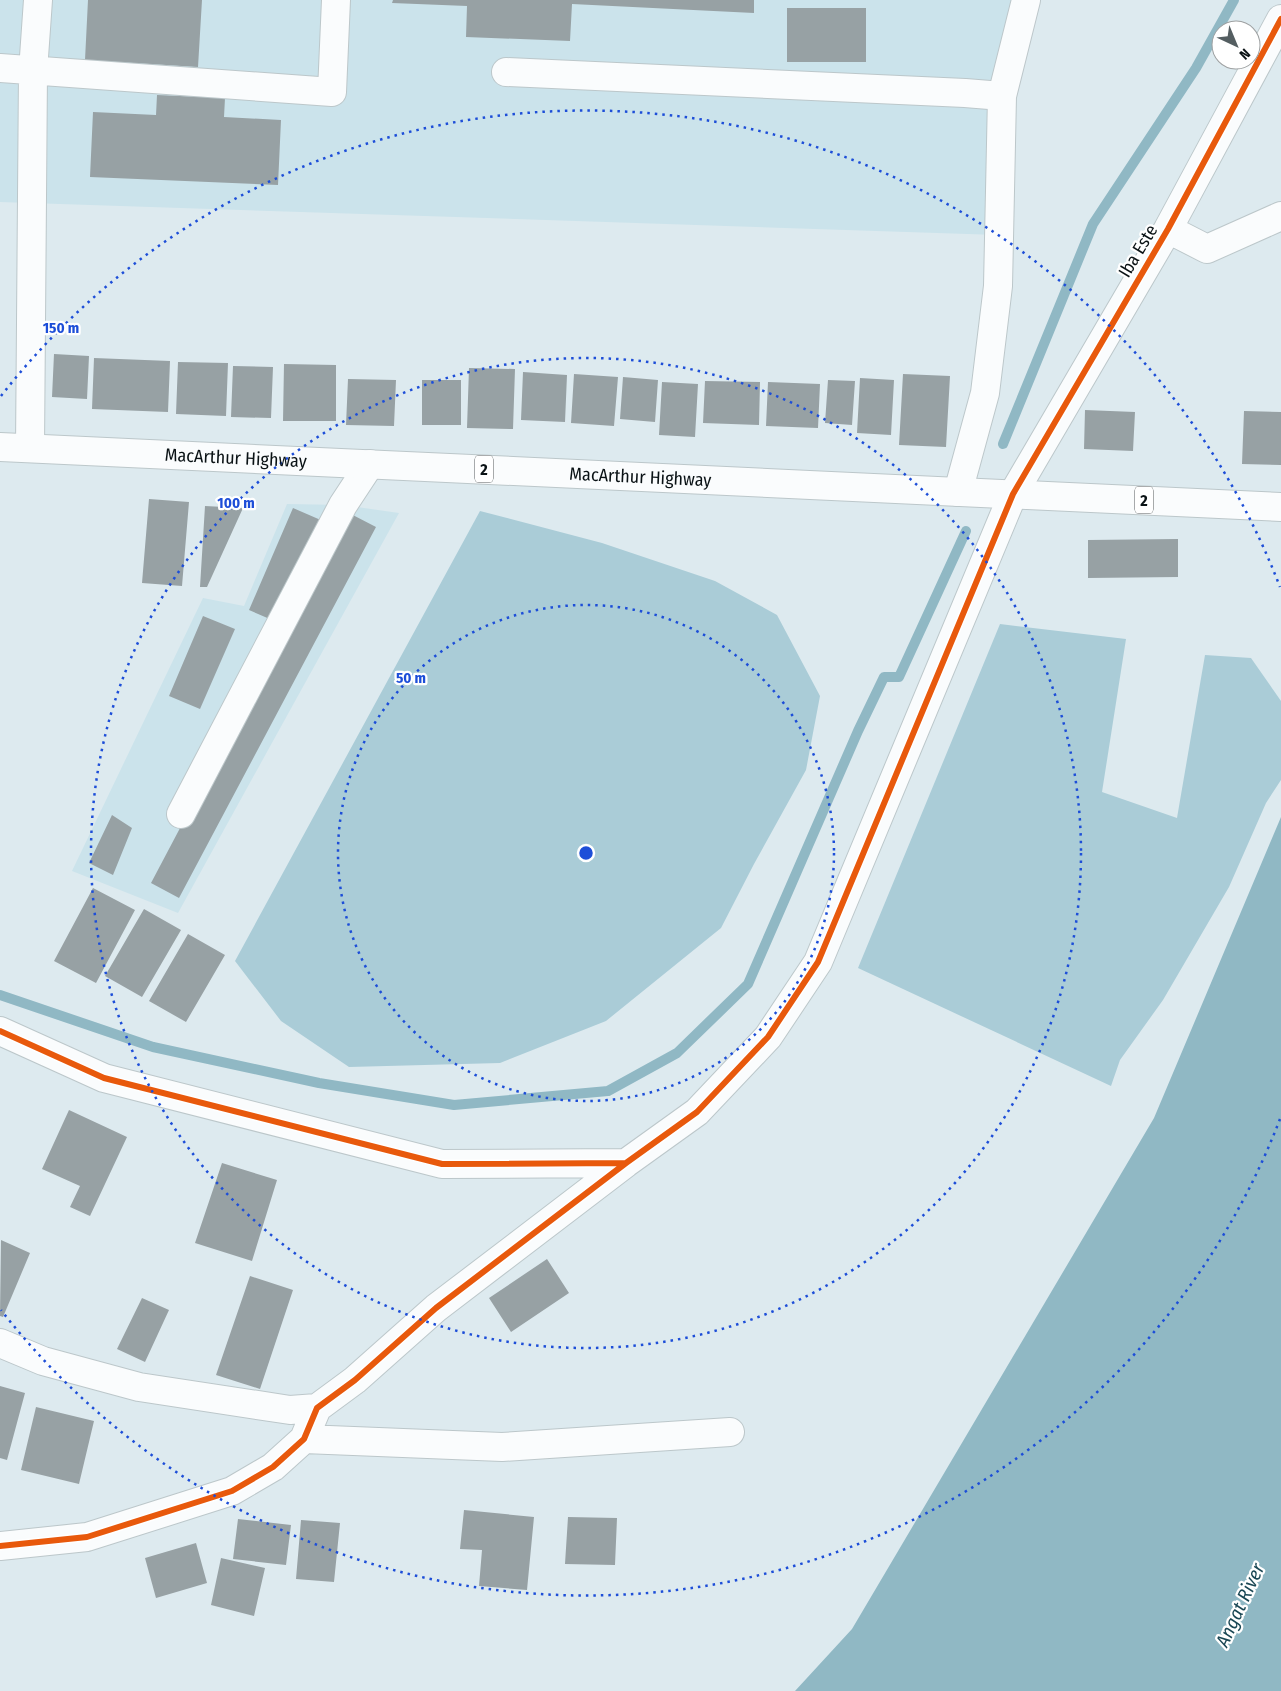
<svg xmlns="http://www.w3.org/2000/svg" width="1281" height="1691" font-family="'Fira Sans Condensed',sans-serif">
	<style>
		.built { fill: #cbe3eb }
		.forest { fill: #aaccd7 }
		.water { fill: #90b8c4 }
		.lines { fill: none; stroke-linecap: round; stroke-linejoin: round }
		.stream { stroke: #90b8c4; stroke-width: 10 }
		.building { fill: #97a1a4 }
		.minor-casing { stroke: #bcc7ca; stroke-width: 30 }
		.highway-casing { stroke: #bcc7ca; stroke-width: 30 }
		.minor { stroke: #fafcfd; stroke-width: 28 }
		.highway { stroke: #fafcfd; stroke-width: 28 }
		.cycleway-casing { stroke: #fff; stroke-width: 9 }
		.cycleway { stroke: #e8590c; stroke-width: 6 }
		.ring { fill: none; stroke: #1d4ed8; stroke-width: 2.5; stroke-dasharray: 2.5 5 }
		.labels { text-anchor: middle; dominant-baseline: central; stroke-width: 4.5; stroke-linejoin: round; paint-order: stroke }
		.shield { fill: #fff; stroke: #54595b; stroke-width: 1 }
		.shield-label { font-size: 16px; font-weight: bold; fill: #0a1215 }
		.street-label { font-size: 18px; fill: #0a1215; stroke: #fff }
		.water-label { font-size: 19px; font-style: italic; fill: #1a4754; stroke: #fff }
		.centre { fill: #1d4ed8; stroke: #fff; stroke-width: 2.5 }
		.ring-label { font-size: 15px; text-anchor: middle; font-weight: bold; fill: #1d4ed8; stroke: #fff; stroke-width: 4.5; stroke-linejoin: round; paint-order: stroke }
	</style>
	<rect width="100%" height="100%" fill="#ddeaef"/>
	<path class="built" d="M0,0h1026l-28,235 -998,-33z
		M287,504l56,1 56,8 -221,400 -106,-42 131,-273 41,8z"/>
	<path class="forest" d="M480,511l122,32 113,38 62,34 43,81 -14,74 -52,94 -33,64 -115,93 -106,42 -151,4 -68,-46 -46,-60z
		M1000,624l126,15 -24,153 75,26 28,-163 46,3 30,43v79l-15,23 -37,84 -66,113 -43,60 -9,26 -253,-118z"/>
	<path class="water" d="M1281,817v874h-486l57,-62 302,-511z"/>
	<g class="lines">
		<path class="stream" d="M1003,444l90,-220 103,-156 38,-68
			M0,995l153,52 166,36 135,22 154,-14 69,-38 71,-69 110,-253 26,-54h15l67,-146"/>
	</g>
	<path class="building" d="M88,0h114l-4,67 -113,-7z
		M393,0h361v13l-182,-9 -2,37 -104,-4 1,-31 -75,-3z
		M787,8h79v54h-79z
		M157,95l68,3 -1,19 57,3 -3,65 -188,-8 3,-65 63,3z
		M54,354l35,2 -2,43 -35,-2z
		M94,358l76,3 -2,51 -76,-3z
		M178,362l50,1 -2,53 -50,-2z
		M284,364l52,1v56h-53z
		M233,366l40,1 -2,51 -40,-1z
		M469,368l46,1 -2,60 -46,-1z
		M523,372l44,3 -2,47 -44,-2z
		M574,374l44,3 -4,49 -43,-3z
		M903,374l47,2 -4,71 -47,-2z
		M623,377l35,3 -3,42 -35,-3z
		M860,378l34,2 -3,55 -34,-2z
		M348,379l48,1 -2,46 -48,-1z
		M422,380h39v45h-39z
		M828,380l27,1 -3,44 -27,-2z
		M705,381l55,1 -1,43 -56,-2z
		M662,382l36,2 -3,53 -36,-2z
		M768,382l52,2 -2,44 -52,-2z
		M1085,410l50,2 -2,39 -49,-2z
		M1244,411l37,1v53l-39,-1z
		M149,499l40,3 -7,84 -40,-3z
		M205,506l38,2 -36,79h-7z
		M293,508l30,13 -44,102 -30,-13z
		M347,512l29,15 -197,371 -28,-15z
		M1178,539v38l-90,1v-38z
		M203,616l32,13 -35,80 -31,-13z
		M112,815l20,13 -19,47 -24,-12z
		M93,888l42,22 -39,73 -42,-22z
		M144,909l37,21 -39,67 -37,-21z
		M188,934l37,21 -39,67 -37,-21z
		M69,1110l58,27 -37,79 -20,-9 10,-21 -38,-17z
		M222,1163l55,17 -25,81 -57,-18z
		M1,1240l29,13 -27,64 -3,-1z
		M547,1259l22,34 -58,39 -22,-34z
		M250,1276l43,14 -33,99 -44,-14z
		M142,1298l27,12 -24,52 -28,-13z
		M0,1386l25,7 -18,67 -7,-2z
		M36,1407l58,14 -15,63 -58,-14z
		M464,1510l70,7 -7,73 -48,-4 3,-36 -22,-1z
		M568,1517l49,1 -2,47 -50,-1z
		M238,1519l53,6 -5,40 -53,-6z
		M301,1520l39,3 -6,59 -38,-3z
		M196,1543l11,40 -51,15 -11,-40z
		M221,1558l44,10 -11,48 -43,-11z"/>
	<g class="lines">
		<defs>
			<path id="minor" d="M0,68l332,24 4,-92
				M506,72l459,21 37,3 -4,190 -13,107 -27,99
				M1002,96l24,-96
				M1168,229l39,20 74,-33
				M30,448l3,-377 5,-71
				M181,814l162,-309 27,-41
				M0,1031l104,47 338,86 184,-1
				M0,1343l43,18 96,26 151,23 27,-2
				M304,1439l198,8 228,-15
				M0,1546l87,-9 145,-46 41,-24 31,-28 13,-31 38,-28 81,-72 190,-145 71,-51 71,-75 50,-75 195,-468 155,-265 113,-210"/>
			<g id="highway">
				<path id="s1" d="M0,447l1281,60"/>
			</g>
		</defs>
		<use href="#minor" class="minor-casing"/>
		<use href="#highway" class="highway-casing"/>
		<use href="#minor" class="minor"/>
		<use href="#highway" class="highway"/>
		<defs>
			<path id="cycleway" d="M0,1031l104,47 338,86 184,-1
				M0,1546l87,-9 145,-46 41,-24 31,-28 13,-31 38,-28 81,-72 190,-145 71,-51 71,-75 50,-75 195,-468 155,-265 113,-210"/>
		</defs>
		<use href="#cycleway" class="cycleway-casing"/>
		<use href="#cycleway" class="cycleway"/>
	</g>
	<g class="ring">
		<circle cx="586" cy="853" r="248"/>
		<circle cx="586" cy="853" r="495"/>
		<path d="M1280 1119A743 743 0 0 1 1 1310M1 396A743 743 0 0 1 1280 587"/>
	</g>
	<g class="labels">
		<g class="shield">
			<rect x="475" y="455.5" width="18" height="27" rx="4"/>
			<rect x="1135" y="486.5" width="18" height="27" rx="4"/>
		</g>
		<g class="shield-label">
			<text x="484" y="469">2</text>
			<text x="1144" y="500">2</text>
		</g>
		<g class="street-label">
			<text transform="translate(1138 251) rotate(-59)">Iba Este</text>
			<text stroke="none"><textPath href="#s1" startOffset="236">MacArthur Highway</textPath></text>
			<text stroke="none"><textPath href="#s1" startOffset="641">MacArthur Highway</textPath></text>
		</g>
		<g class="water-label">
			<text transform="translate(1240 1605) rotate(-65)">Angat River</text>
		</g>
	</g>
	<circle cx="586" cy="853" r="8" class="centre"/>
	<g class="ring-label">
		<text x="61" y="333">150 m</text>
		<text x="236" y="508">100 m</text>
		<text x="411" y="683">50 m</text>
	</g>
	<g transform="translate(1236 45) rotate(136)"><circle r="24" fill="#ffffff" stroke="#9da0a1"/>
	<path d="M0-4L9 19L0 12L-9 19Z" fill="#545e61"/>
	<text y="-8" font-size="14" font-weight="bold" text-anchor="middle" fill="#0a1215">N</text>
	</g>
</svg>
